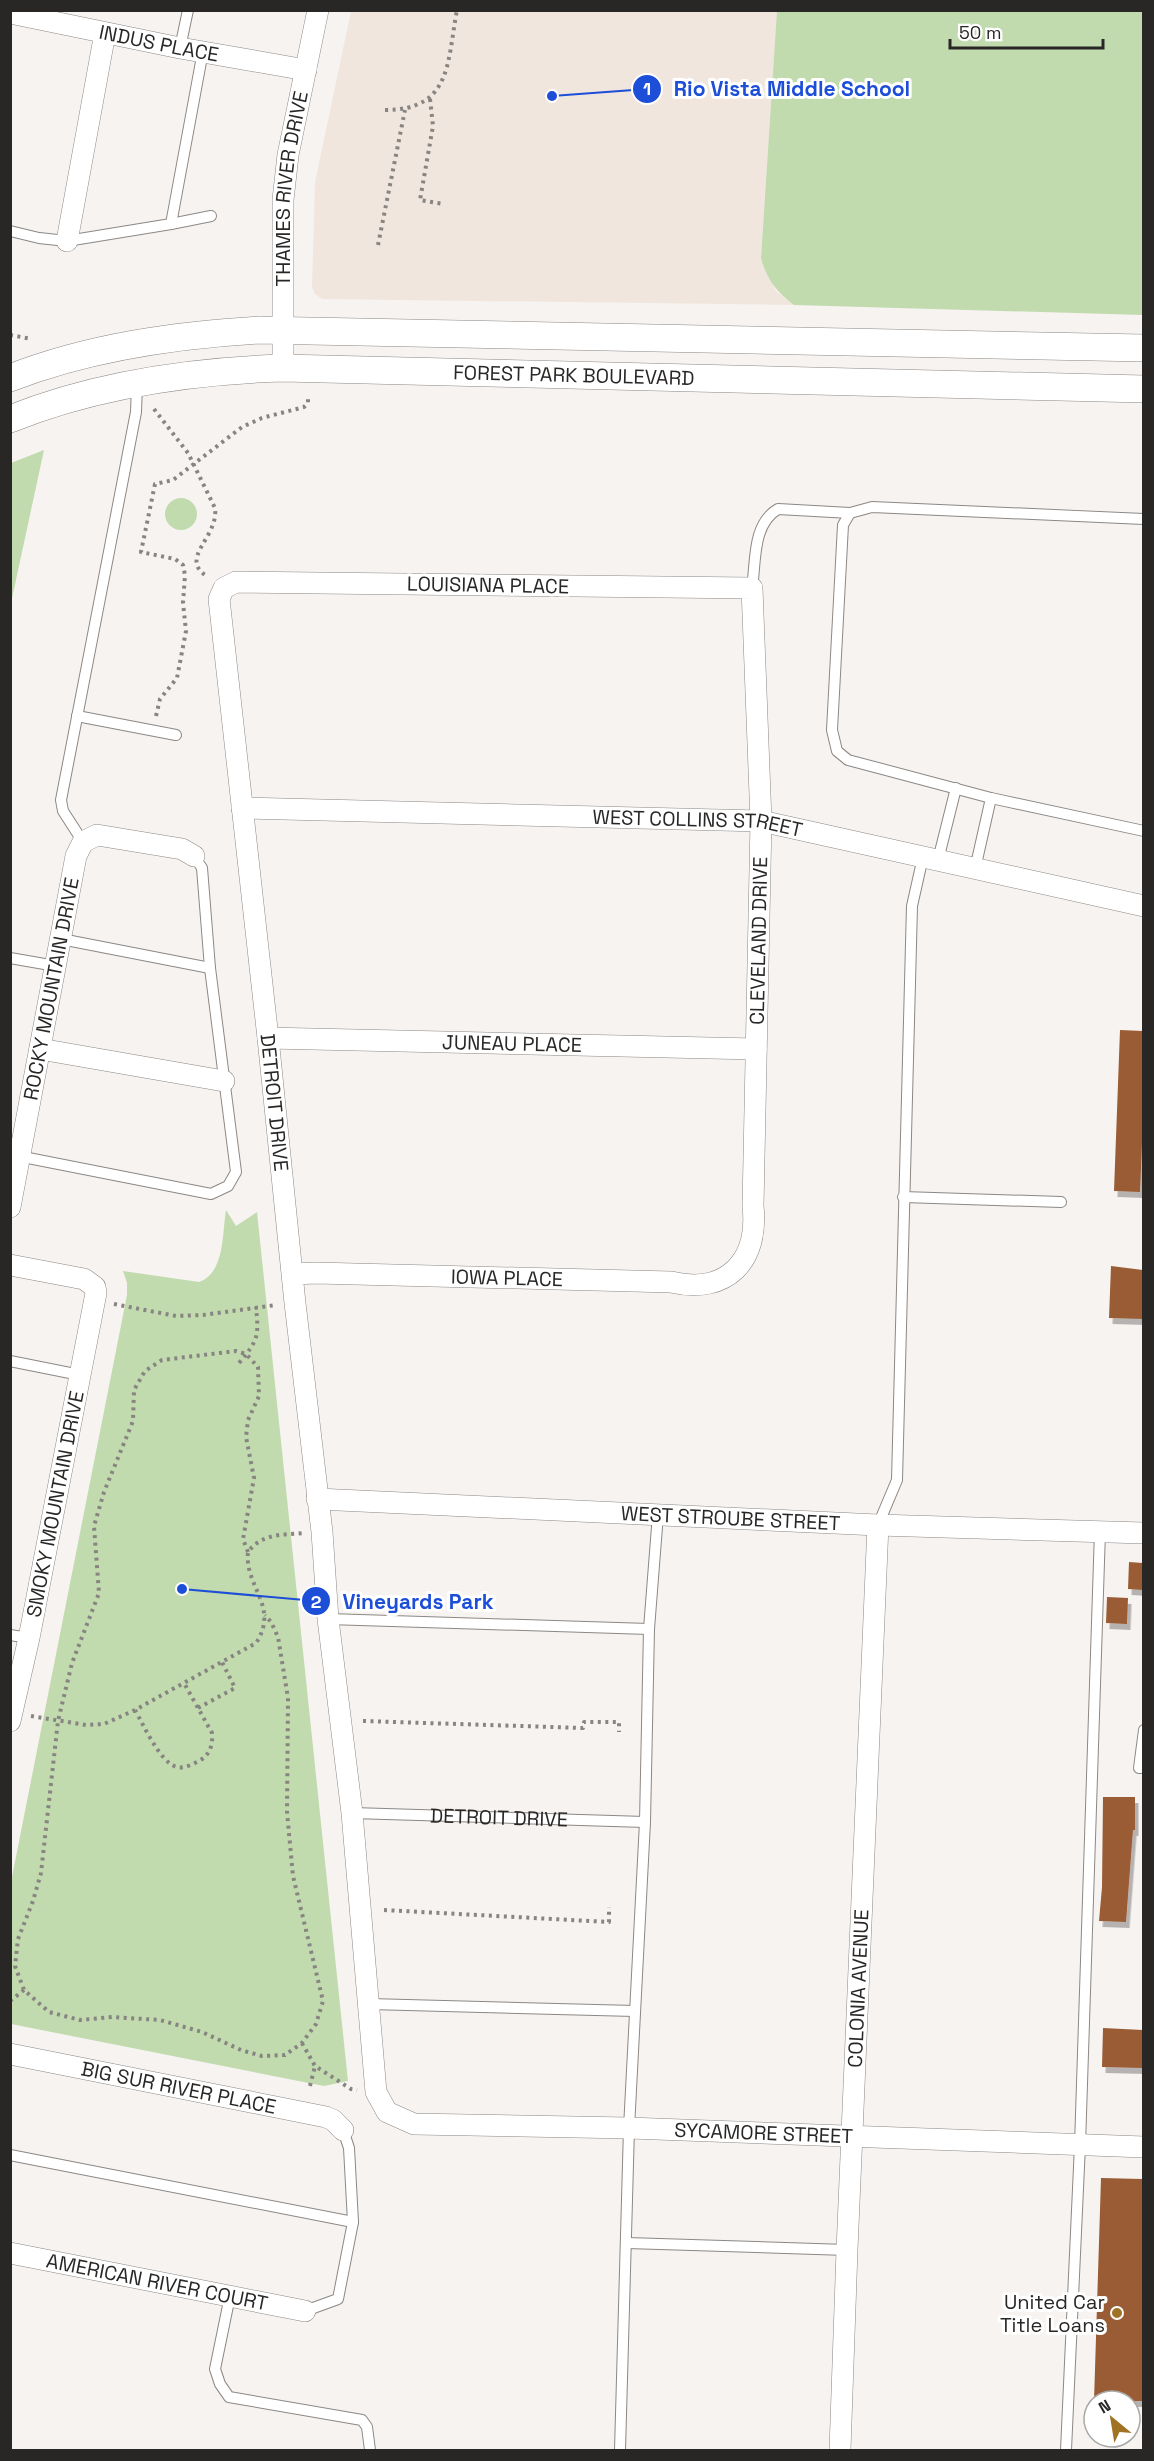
<svg xmlns="http://www.w3.org/2000/svg" width="1154" height="2461" font-family="'Space Grotesk',sans-serif">
	<style>
		.built { fill: #f0e6de }
		.green { fill: #c1dbae }
		.building { fill: #995c34; filter: url(#shadow) }
		.lines { fill: none; stroke-linecap: round; stroke-linejoin: round }
		.service-casing { stroke: #8b8885; stroke-width: 12 }
		.minor-casing { stroke: #8b8885; stroke-width: 22 }
		.tertiary-casing { stroke: #8b8885; stroke-width: 28 }
		.path { stroke: #878482; stroke-width: 4; stroke-dasharray: 3 4.5; stroke-linecap: butt }
		.service { stroke: #fff; stroke-width: 10 }
		.minor { stroke: #fff; stroke-width: 21 }
		.tertiary { stroke: #fff; stroke-width: 27 }
		.poi-dot { fill: #a07224; stroke: #fff; stroke-width: 2 }
		.labels { text-anchor: middle; dominant-baseline: central; stroke-width: 6; stroke-linejoin: round; paint-order: stroke }
		.street-label { font-size: 20px; fill: #292726; stroke: #fff }
		.poi-label { font-size: 20px; fill: #292726; stroke: #fff; text-anchor: end }
		.leader { fill: none; stroke: #1d4ed8; stroke-width: 2 }
		.callout-dot { fill: #1d4ed8; stroke: #fff; stroke-width: 2 }
		.mark-label { font-size: 18px; text-anchor: middle; font-weight: bold; fill: #fff }
		.callout-label { font-size: 21px; text-anchor: middle; font-weight: bold; fill: #1d4ed8; stroke: #fff; stroke-width: 6; stroke-linejoin: round; paint-order: stroke }
	</style>
	<defs>
		<filter id="shadow"><feDropShadow dx="3.5" dy="6" stdDeviation="0" flood-color="#0004"/></filter>
	</defs>
	<rect width="100%" height="100%" fill="#f7f3f1"/>
	<path class="built" d="M351,11h426l-16,246 15,34 18,14 -472,-6 -7,-5 -3,-6 3,-106z"/>
	<path class="green" d="M777,10l366,1v304l-349,-10c-18,-14 -27,-25 -33,-47z
		M44,450l-33,153v-140z
		M165 514a16 16 0 1 1 32 0a16 16 0 1 1-32 0Z
		M226,1210l10,16 21,-14 91,869 -24,5 -313,-62v-142l116,-587v-12l-4,-12 76,11c26,-9 23,-48 27,-72z"/>
	<path class="building" d="M1120,1030l23,1v88l-3,73 -26,-1z
		M1111,1266l32,4v49l-34,-1z
		M1129,1562l14,1v27l-15,-1z
		M1107,1597l21,1 -1,26 -21,-1z
		M1103,1797h32v33h-2l-7,92 -27,-1 3,-34z
		M1103,2028l40,2v38l-41,-1z
		M1101,2178l42,1v222h-49z"/>
	<g class="lines">
		<defs>
			<g id="service">
				<path d="M180,48l8,-38"/>
				<path d="M171,224l40,-8"/>
				<path d="M10,231l29,7 28,3 104,-17 32,-173"/>
				<path d="M1144,519l-272,-12 -22,6 -7,12 -11,205 5,21 11,9 143,38 153,33"/>
				<path d="M752,588c4,-26 0,-64 26,-79l72,4"/>
				<path d="M77,716l99,19"/>
				<path d="M83,842l-20,-31 -2,-11 75,-388 1,-27"/>
				<path d="M938,860l18,-72"/>
				<path d="M975,869l16,-71"/>
				<path d="M61,939l149,29"/>
				<path d="M10,958l46,8"/>
				<path d="M18,1156l193,38 17,-8 8,-14 -26,-204 -8,-100 -8,-12"/>
				<path d="M903,1197l158,5"/>
				<path d="M10,1361l70,14"/>
				<path d="M878,1525l19,-45 15,-574 11,-49"/>
				<path d="M328,1619l321,10"/>
				<path d="M10,1635l19,3"/>
				<path d="M1144,1730l-5,38h5"/>
				<path id="s1" d="M352,1813l293,9"/>
				<path d="M369,2004l266,7"/>
				<path d="M10,2155l343,67"/>
				<path d="M627,2243l220,7"/>
				<path d="M230,2296l-15,73 5,15 9,13 133,23 5,7 3,23"/>
				<path d="M305,2311l33,-12 15,-77 -4,-74 -6,-18"/>
				<path d="M620,2450l9,-322 16,-306 4,-193 9,-115"/>
				<path d="M1066,2450l14,-305 20,-614"/>
			</g>
			<g id="minor">
				<path id="s2" d="M10,13l170,35 126,22"/>
				<path d="M67,241l38,-208"/>
				<path id="s3" d="M283,368v-168l5,-45 30,-145"/>
				<path id="s4" d="M242,808l519,13 383,85"/>
				<path id="s5" d="M268,1038l488,11"/>
				<path d="M40,1049l184,32"/>
				<path id="s6" d="M10,1207l66,-351 7,-14 14,-7 85,14 12,7"/>
				<path d="M10,1265l74,14 11,8 1,6 -67,345 -19,83"/>
				<path id="s7" d="M293,1274l23,-1 355,9c56,13 88,-21 82,-76l8,-385 -9,-233 -516,-6 -12,6 -5,11 49,439 27,265 27,229 6,87 24,194 24,279 11,20 27,12 215,4 515,19"/>
				<path id="s8" d="M317,1499l561,26 266,8"/>
				<path id="s9" d="M10,2054l316,63 7,3 10,10"/>
				<path id="s10" d="M10,2253l295,58"/>
				<path id="s11" d="M840,2450l7,-200 31,-725"/>
			</g>
			<g id="tertiary">
				<path d="M10,378c79,-31 165,-43 249,-48l885,18"/>
				<path id="s12" d="M10,419c87,-35 181,-48 273,-51l861,21"/>
			</g>
		</defs>
		<use href="#service" class="service-casing"/>
		<use href="#minor" class="minor-casing"/>
		<use href="#tertiary" class="tertiary-casing"/>
		<path class="path" d="M430,99l3,27 -13,74 24,4
			M385,110c67,0 62,-48 72,-100
			M378,245l27,-135
			M10,335l22,4
			M154,409l34,44 27,55c4,30 -38,50 -7,69
			M156,716l4,-17 17,-21 9,-47 -3,-28 2,-28 -2,-10 -8,-6 -34,-7 14,-68 18,-4 69,-53 20,-9 42,-11 4,-4v-4
			M114,1304l62,12 27,-1 73,-10
			M239,1363c19,-23 20,-26 17,-56
			M248,1552l-5,-13 11,-61 -8,-41 2,-17 11,-24 -1,-29 -12,-13 -10,-3 -74,9 -17,11 -11,19 -1,31 -29,71 -10,34 5,67 -27,70 -14,58 -17,152 -8,28 -15,38 -3,27 9,24 25,22 31,8 32,-3 48,3 42,12 39,18 21,6 23,-1 17,-12 14,-19 7,-23 -30,-125 -6,-64 1,-114 -10,-61 -7,-15 -6,-7
			M198,1708l37,-20 -13,-26
			M135,1710c8,14 26,54 42,57 7,2 16,-3 22,-6 11,-6 14,-16 13,-28l-28,-50
			M31,1716l55,9 18,-1 31,-14 121,-67c24,-36 -12,-57 -8,-91 14,-19 35,-17 56,-19
			M363,1721l220,7 1,-6h35v10
			M384,1910l225,12v-15
			M10,2001l14,-11
			M302,2043l13,23 36,23 6,1
			M310,2086l5,-20"/>
		<use href="#service" class="service"/>
		<use href="#minor" class="minor"/>
		<use href="#tertiary" class="tertiary"/>
	</g>
	<circle class="poi-dot" cx="1117" cy="2313" r="6"/>
	<g class="labels">
		<g class="street-label">
			<text stroke="none"><textPath href="#s2" startOffset="152">INDUS PLACE</textPath></text>
			<text stroke="none"><textPath href="#s3" startOffset="180">THAMES RIVER DRIVE</textPath></text>
			<text stroke="none"><textPath href="#s12" startOffset="570">FOREST PARK BOULEVARD</textPath></text>
			<text transform="translate(488 585) rotate(1)">LOUISIANA PLACE</text>
			<text stroke="none"><textPath href="#s4" startOffset="456">WEST COLLINS STREET</textPath></text>
			<text stroke="none"><textPath href="#s7" startOffset="780">CLEVELAND DRIVE</textPath></text>
			<text stroke="none"><textPath href="#s6" startOffset="222">ROCKY MOUNTAIN DRIVE</textPath></text>
			<text stroke="none"><textPath href="#s5" startOffset="244">JUNEAU PLACE</textPath></text>
			<text stroke="none"><textPath href="#s7" startOffset="2181">DETROIT DRIVE</textPath></text>
			<text stroke="none"><textPath href="#s7" startOffset="214">IOWA PLACE</textPath></text>
			<text transform="translate(55 1504) rotate(-79)">SMOKY MOUNTAIN DRIVE</text>
			<text stroke="none"><textPath href="#s8" startOffset="414">WEST STROUBE STREET</textPath></text>
			<text stroke="none"><textPath href="#s1" startOffset="147">DETROIT DRIVE</textPath></text>
			<text stroke="none"><textPath href="#s11" startOffset="462">COLONIA AVENUE</textPath></text>
			<text stroke="none"><textPath href="#s9" startOffset="172">BIG SUR RIVER PLACE</textPath></text>
			<text stroke="none"><textPath href="#s7" startOffset="3578">SYCAMORE STREET</textPath></text>
			<text stroke="none"><textPath href="#s10" startOffset="150">AMERICAN RIVER COURT</textPath></text>
		</g>
		<g class="poi-label">
			<text x="1105" y="2302">United Car<tspan x="1105" dy="23">Title Loans</tspan></text>
		</g>
	</g>
	<path class="leader" d="M552 96L647 89M182 1589L316 1601"/>
	<g class="callout-dot">
		<circle cx="552" cy="96" r="6"/>
		<circle cx="182" cy="1589" r="6"/>
		<circle cx="647" cy="89" r="15"/>
		<circle cx="316" cy="1601" r="15"/>
	</g>
	<g class="mark-label">
		<text x="647" y="95">1</text>
		<text x="316" y="1608">2</text>
	</g>
	<g class="callout-label">
		<text x="792" y="96">Rio Vista Middle School</text>
		<text x="418" y="1609">Vineyards Park</text>
	</g>
	<rect width="1154" height="2461" fill="none" stroke="#292726" stroke-width="24"/>
	<g transform="translate(1112 2419) rotate(330)"><circle r="28" fill="#ffffff" stroke="#a9a9a8" stroke-width="1.5"/>
	<path d="M0-4.5L10 22L0 15L-10 22Z" fill="#a07224"/>
	<text y="-9" font-size="16" font-weight="bold" text-anchor="middle" fill="#292726">N</text>
	</g>
	<path d="M950 39v9h153v-9" fill="none" stroke="#292726" stroke-width="3"/>
	<text x="959" y="39" font-size="18" fill="#292726" stroke="#ffffff" stroke-width="4.5" paint-order="stroke">50 m</text>
</svg>
